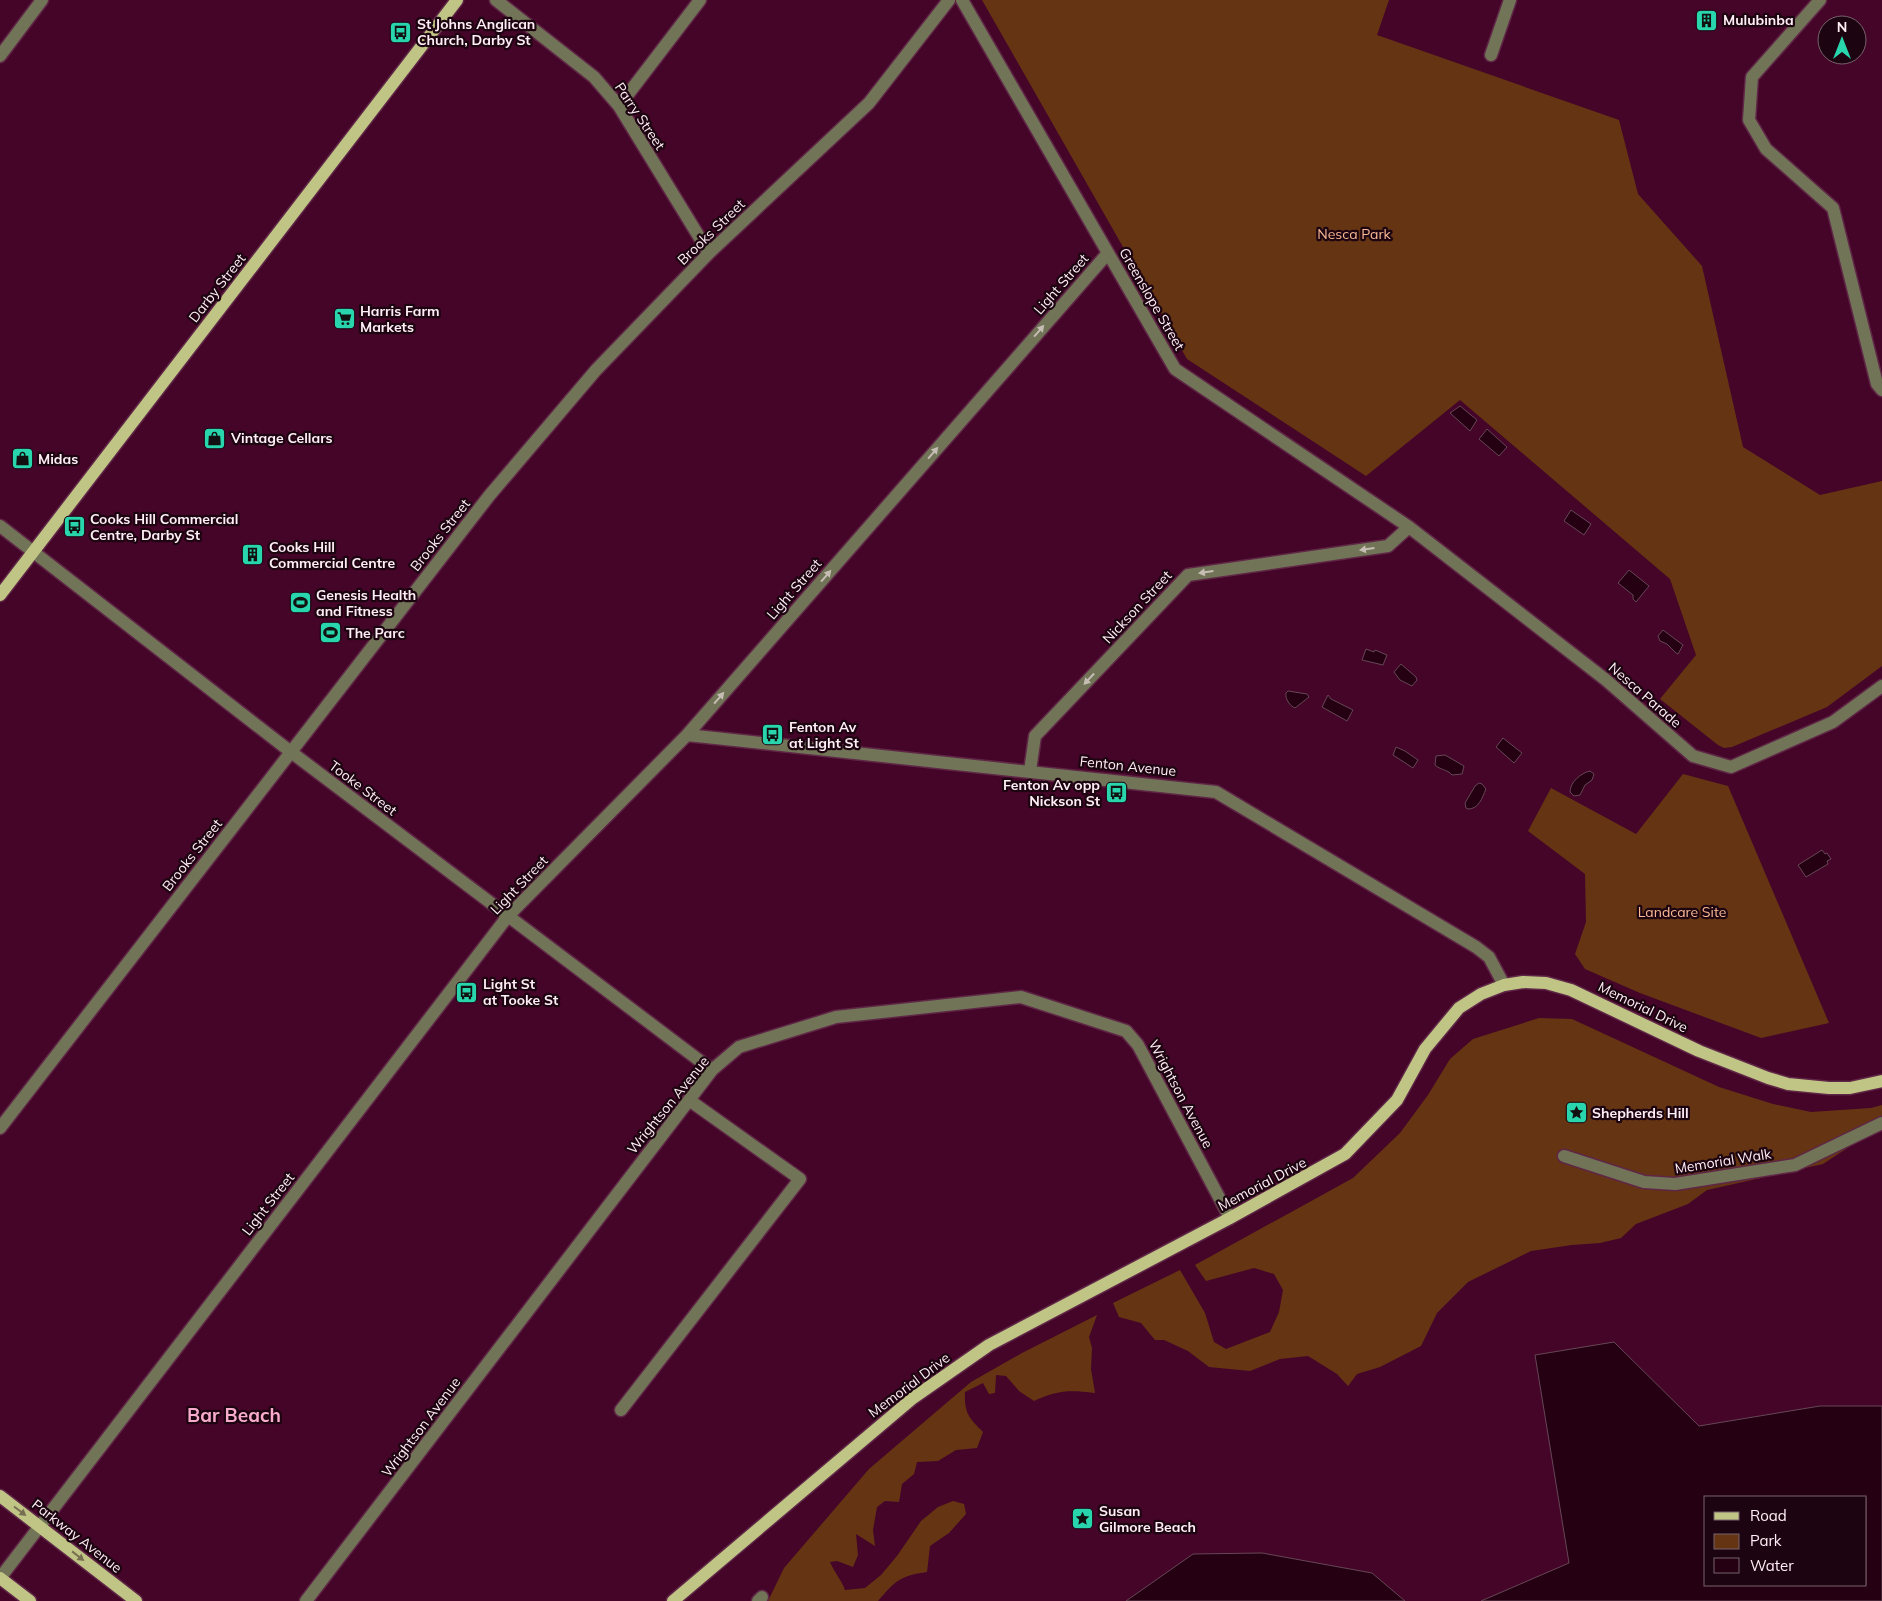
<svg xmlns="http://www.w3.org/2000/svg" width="1882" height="1601" font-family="Mulish,sans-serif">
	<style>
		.green { fill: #653513 }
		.water { fill: #240012; stroke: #664756; fill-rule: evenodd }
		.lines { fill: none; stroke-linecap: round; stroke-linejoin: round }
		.minor-casing { stroke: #5f2646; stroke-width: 15 }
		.major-casing { stroke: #5f2646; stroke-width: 15 }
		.minor { stroke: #717456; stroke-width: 12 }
		.major { stroke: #c0c585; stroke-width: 12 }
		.oneway { fill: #c6bdb5 }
		.oneway2 { fill: #766e50 }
		.labels { text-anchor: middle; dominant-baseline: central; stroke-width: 4.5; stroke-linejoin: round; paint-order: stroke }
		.poi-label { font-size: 14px; font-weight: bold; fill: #ffeef5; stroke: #1c0410; text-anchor: start }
		.street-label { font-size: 14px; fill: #ffeef5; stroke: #1c0410 }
		.park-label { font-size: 14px; fill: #faba94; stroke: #1c0410 }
		.district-label { font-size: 19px; font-weight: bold; fill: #f8abcc; stroke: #1c0410 }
	</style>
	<rect width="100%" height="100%" fill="#450529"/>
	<path class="green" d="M982,0h407l-12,35 242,85 19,74 64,72 41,181 77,48 62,-14v185l-55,41 -95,40 -8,1 -6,-3 -58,-46 36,-44 -26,-76 -210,-179 -94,76 -179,-117z
		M1683,774l45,12 101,237 -68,15 -121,-45 -55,-24 -10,-15 11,-32 -1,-48 -57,-43 23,-43 85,46z
		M1539,1018l33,1 147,68 54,17 38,8 60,-4 11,-3v19l-20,1 -7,18 -32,21 -116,26 -19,14 -52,20 -15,14 -21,5 -28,2 -41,6 -63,31 -31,31 -16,33 -41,21 -23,7 -9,12 -11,-12 -29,-18 -28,3 -30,12 -41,-4 -21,-16 -24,-11h-9l-14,-17 -22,-6 -6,-14 67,-33 25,43 9,29 12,7 44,-17 9,-20 4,-22 -9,-16 -20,-6 -48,13 -11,-16 158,-87 47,-45 28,-38 22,-36 23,-20z
		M1097,1315l-8,22 3,11 -1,21 4,24c-25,-3 -38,-3 -61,8l-15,-10 -13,-15 -10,-1 -1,18 -6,1 -6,-11 -18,9c-1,21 4,26 18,40l-6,16 -21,2 -18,11 -21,1 -3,12 -12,10 -3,18 -14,-1 -8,6 -4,23 2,16 -19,-12 2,21 -5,12 -16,-6 -7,1c4,10 11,17 15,28l20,-2 16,-13 16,-19 24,-35 17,-14 15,-6 11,3 2,10 -17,19 -19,13 -3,26c-27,4 -31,8 -49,29h-110l16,-33 85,-99 102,-87 51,-29z"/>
	<path class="water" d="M1460,406l17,14 -7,11 -20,-18z
		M1487,429l20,18 -8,9 -20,-17z
		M1571,510l20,14 -7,11 -20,-14z
		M1629,570l20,16 -13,16 -3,-3v-4l-15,-12z
		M1663,630l20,15 -5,9 -2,-1 -9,-9 -7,-3 -2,-5z
		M1366,649l8,3 1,-2 12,5 -4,10 -21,-5z
		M1401,664l15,13 1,3 -5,6 -12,-6 -6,-8z
		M1288,691l19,3 2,3 -14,11c-5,-2 -10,-9 -9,-15z
		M1328,695l3,4 22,11 -6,11 -25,-14z
		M1503,738l19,15 -8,10 -18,-16z
		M1396,747l9,4 13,9 -5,8 -20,-13z
		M1445,755l19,11 -2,8 -10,1c-5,-6 -12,-5 -17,-10l1,-9z
		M1590,771l4,3 -2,6 -7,5 -5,10 -6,1 -4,-4c0,-10 11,-19 20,-21z
		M1479,783l3,1 4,5c-4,9 -7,20 -18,20l-2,-1 -1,-5 10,-17z
		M1822,850l3,4 2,-1 4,6 -4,2 1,3 -22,13 -8,-12z
		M1614,1342l85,84 121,-20h62v195h-401l88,-38 -34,-208zM1706,1497h160v88h-160z
		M1262,1553l110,20 33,28h-279l67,-47z"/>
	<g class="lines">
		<defs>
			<path id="minor" d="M496,0l98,77 25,29 90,147
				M962,0l213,369 234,158 197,153 87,76 38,11 102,-45 49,-36
				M1820,0l-68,77 -3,43 17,29 67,59 44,176 5,6
				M1491,55l19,-55
				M0,56l42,-56
				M619,106l81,-106
				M0,526l291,226 421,318
				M687,735l529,57 260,155 13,10 15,28
				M1030,771l5,-35 153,-161 200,-29 21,-19
				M0,1128l489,-632 107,-126 113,-117 160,-150 80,-103
				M1564,1156l80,26 31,2 120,-19 87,-42
				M621,1410l179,-231 -111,-79
				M0,1578l508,-662 179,-181 421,-482
				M306,1601l406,-531 27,-23 97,-30 185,-20 105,34 12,14 92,173
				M758,1601l4,-4"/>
			<path id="major" d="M0,595l457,-595
				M0,1496l136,105
				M0,1578l30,23
				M673,1601l240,-203 76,-53 241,-127 115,-64 52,-54 28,-51 34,-41 22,-14 23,-9 19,-3 23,1 25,7 128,61 69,27 20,6 41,4h21l32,-7"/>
		</defs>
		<use href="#minor" class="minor-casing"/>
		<use href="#major" class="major-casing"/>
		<use href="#minor" class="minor"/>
		<use href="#major" class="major"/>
	</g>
	<defs><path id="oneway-solid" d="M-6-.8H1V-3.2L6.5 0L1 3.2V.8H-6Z" transform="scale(1.25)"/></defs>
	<g class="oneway">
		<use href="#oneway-solid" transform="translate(1039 331) rotate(-49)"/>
		<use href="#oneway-solid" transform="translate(933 453) rotate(-49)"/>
		<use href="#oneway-solid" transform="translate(1367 549) rotate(172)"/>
		<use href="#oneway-solid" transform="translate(1206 572) rotate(172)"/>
		<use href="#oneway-solid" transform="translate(826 576) rotate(-49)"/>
		<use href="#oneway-solid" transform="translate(1089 679) rotate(133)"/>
		<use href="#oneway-solid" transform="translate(719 698) rotate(-49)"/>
	</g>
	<g class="oneway2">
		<use href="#oneway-solid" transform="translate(20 1511) rotate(37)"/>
		<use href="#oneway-solid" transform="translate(78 1556) rotate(38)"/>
	</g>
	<defs>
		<symbol id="building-square" viewBox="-11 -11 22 22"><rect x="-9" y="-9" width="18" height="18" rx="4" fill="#28d5ad" stroke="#1c0410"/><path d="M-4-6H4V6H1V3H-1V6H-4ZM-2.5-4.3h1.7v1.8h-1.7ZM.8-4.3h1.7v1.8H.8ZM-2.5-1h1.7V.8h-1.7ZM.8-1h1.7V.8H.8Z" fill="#111"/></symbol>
		<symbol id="bus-square" viewBox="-11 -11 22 22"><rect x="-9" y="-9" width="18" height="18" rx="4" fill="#28d5ad" stroke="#1c0410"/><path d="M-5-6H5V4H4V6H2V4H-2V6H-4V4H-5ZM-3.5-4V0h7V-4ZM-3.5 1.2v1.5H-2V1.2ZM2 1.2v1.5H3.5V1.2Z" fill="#111"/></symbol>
		<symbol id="supermarket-square" viewBox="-11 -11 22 22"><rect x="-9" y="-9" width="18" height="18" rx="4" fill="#28d5ad" stroke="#1c0410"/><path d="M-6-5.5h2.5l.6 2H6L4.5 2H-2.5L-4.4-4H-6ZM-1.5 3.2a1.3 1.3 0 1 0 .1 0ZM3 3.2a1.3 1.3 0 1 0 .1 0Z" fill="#111"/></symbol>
		<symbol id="shop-square" viewBox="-11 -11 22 22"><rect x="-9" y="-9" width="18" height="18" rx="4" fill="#28d5ad" stroke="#1c0410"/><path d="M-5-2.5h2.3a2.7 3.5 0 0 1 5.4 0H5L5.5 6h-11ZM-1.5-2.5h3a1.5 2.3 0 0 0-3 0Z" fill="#111"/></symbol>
		<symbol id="stadium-square" viewBox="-11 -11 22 22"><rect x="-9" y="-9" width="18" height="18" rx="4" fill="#28d5ad" stroke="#1c0410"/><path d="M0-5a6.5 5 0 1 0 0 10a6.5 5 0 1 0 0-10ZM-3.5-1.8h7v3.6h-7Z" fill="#111"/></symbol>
		<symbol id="sight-square" viewBox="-11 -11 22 22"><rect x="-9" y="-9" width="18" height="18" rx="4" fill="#28d5ad" stroke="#1c0410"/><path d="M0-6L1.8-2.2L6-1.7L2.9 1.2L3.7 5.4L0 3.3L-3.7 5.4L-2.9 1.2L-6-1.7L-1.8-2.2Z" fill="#111"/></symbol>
	</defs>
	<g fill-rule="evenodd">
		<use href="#building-square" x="1694" y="8" width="25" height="25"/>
		<use href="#bus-square" x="388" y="20" width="25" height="25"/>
		<use href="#supermarket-square" x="332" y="306" width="25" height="25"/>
		<use href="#shop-square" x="202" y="426" width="25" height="25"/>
		<use href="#shop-square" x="10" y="446" width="25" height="25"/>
		<use href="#bus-square" x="62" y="514" width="25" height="25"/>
		<use href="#building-square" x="240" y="542" width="25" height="25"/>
		<use href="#stadium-square" x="288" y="590" width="25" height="25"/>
		<use href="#stadium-square" x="318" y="620" width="25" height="25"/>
		<use href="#bus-square" x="760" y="722" width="25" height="25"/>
		<use href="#bus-square" x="1104" y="780" width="25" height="25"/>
		<use href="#bus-square" x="454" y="980" width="25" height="25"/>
		<use href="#sight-square" x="1564" y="1100" width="25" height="25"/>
		<use href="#sight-square" x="1070" y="1506" width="25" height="25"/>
	</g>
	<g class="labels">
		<g class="poi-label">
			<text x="1723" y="20">Mulubinba</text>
			<text x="417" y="24">St Johns Anglican<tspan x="417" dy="16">Church, Darby St</tspan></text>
			<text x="360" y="311">Harris Farm<tspan x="360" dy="16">Markets</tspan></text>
			<text x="231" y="438">Vintage Cellars</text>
			<text x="38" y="459">Midas</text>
			<text x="90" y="519">Cooks Hill Commercial<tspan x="90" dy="16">Centre, Darby St</tspan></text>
			<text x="269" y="547">Cooks Hill<tspan x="269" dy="16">Commercial Centre</tspan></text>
			<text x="316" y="595">Genesis Health<tspan x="316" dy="16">and Fitness</tspan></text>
			<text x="346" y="633">The Parc</text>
			<text x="789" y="727">Fenton Av<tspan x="789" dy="16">at Light St</tspan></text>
			<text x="1100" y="785" text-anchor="end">Fenton Av opp<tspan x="1100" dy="16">Nickson St</tspan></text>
			<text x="483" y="984">Light St<tspan x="483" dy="16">at Tooke St</tspan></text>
			<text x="1592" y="1113">Shepherds Hill</text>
			<text x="1099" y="1511">Susan<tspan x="1099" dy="16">Gilmore Beach</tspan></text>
		</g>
		<g class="street-label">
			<text transform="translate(640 116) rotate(56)">Parry Street</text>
			<text transform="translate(711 232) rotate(-44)">Brooks Street</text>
			<text transform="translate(1061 284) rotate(-49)">Light Street</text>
			<text transform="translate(217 288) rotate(-52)">Darby Street</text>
			<text transform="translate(1152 299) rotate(60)">Greenslope Street</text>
			<text transform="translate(440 535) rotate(-52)">Brooks Street</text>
			<text transform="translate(794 589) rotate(-49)">Light Street</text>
			<text transform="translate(1137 607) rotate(-47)">Nickson Street</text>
			<text transform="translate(1645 695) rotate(41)">Nesca Parade</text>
			<text transform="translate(1128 766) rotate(6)">Fenton Avenue</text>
			<text transform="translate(363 788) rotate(37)">Tooke Street</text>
			<text transform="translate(192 855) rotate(-52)">Brooks Street</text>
			<text transform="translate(519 885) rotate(-46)">Light Street</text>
			<text transform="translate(1643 1007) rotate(26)">Memorial Drive</text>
			<text transform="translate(1181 1094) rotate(62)">Wrightson Avenue</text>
			<text transform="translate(668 1105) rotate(-51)">Wrightson Avenue</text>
			<text transform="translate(1723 1161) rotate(-9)">Memorial Walk</text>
			<text transform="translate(1262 1184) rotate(-28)">Memorial Drive</text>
			<text transform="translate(268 1204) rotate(-52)">Light Street</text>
			<text transform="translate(909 1385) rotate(-37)">Memorial Drive</text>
			<text transform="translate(421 1427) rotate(-53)">Wrightson Avenue</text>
			<text transform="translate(77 1536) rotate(38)">Parkway Avenue</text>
		</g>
		<g class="park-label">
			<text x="1354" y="234">Nesca Park</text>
			<text x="1682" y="912">Landcare Site</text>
		</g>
		<g class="district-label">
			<text x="234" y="1415">Bar Beach</text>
		</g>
	</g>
	<rect x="1704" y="1496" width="162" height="90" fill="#1c0410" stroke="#77626c"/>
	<rect x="1714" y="1512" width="25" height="8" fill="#c0c585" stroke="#77626c"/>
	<text x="1750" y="1521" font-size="15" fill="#ffeef5">Road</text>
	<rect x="1714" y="1534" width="25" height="15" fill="#653513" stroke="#77626c"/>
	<text x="1750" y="1546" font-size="15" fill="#ffeef5">Park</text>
	<rect x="1714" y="1558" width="25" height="15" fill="#240012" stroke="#77626c"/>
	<text x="1750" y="1571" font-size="15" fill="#ffeef5">Water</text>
	<g transform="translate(1842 40)"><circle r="24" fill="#1c0410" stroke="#77626c"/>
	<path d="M0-4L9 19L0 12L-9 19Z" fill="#28d5ad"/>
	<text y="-8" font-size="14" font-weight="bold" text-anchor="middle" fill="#ffeef5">N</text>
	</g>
</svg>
